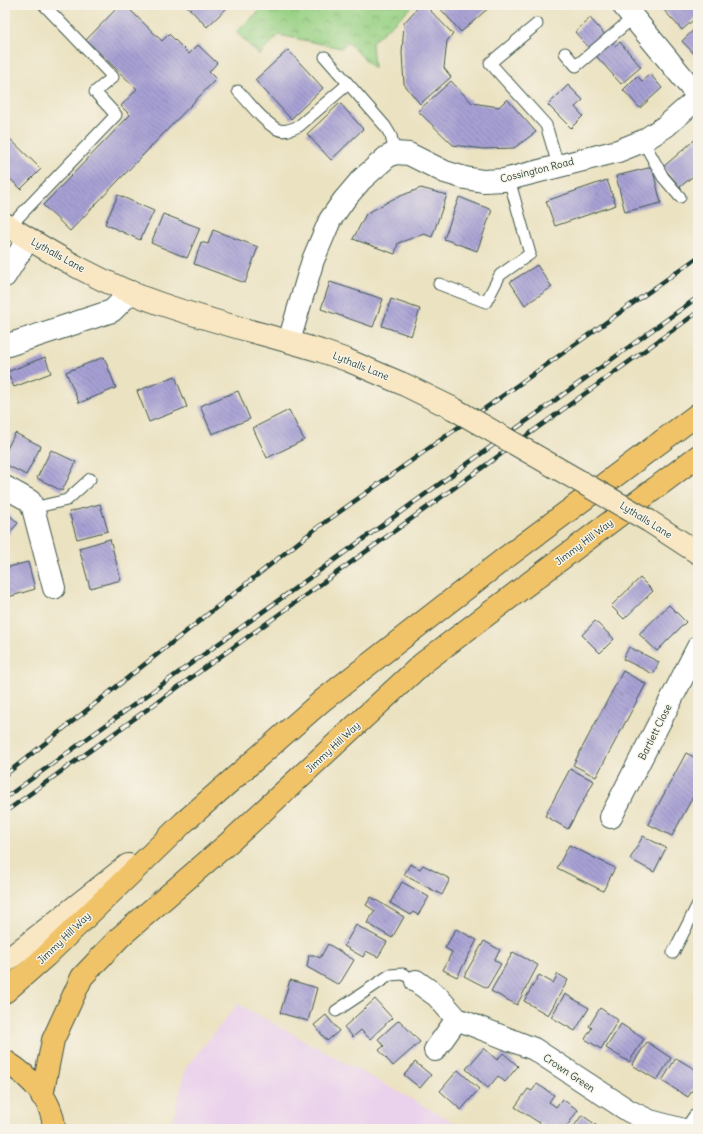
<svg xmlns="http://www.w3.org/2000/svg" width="703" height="1134" font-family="Delius,sans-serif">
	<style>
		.built { fill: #ead1ec }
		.park { fill: url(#park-crowns); stroke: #5c885c }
		.building { fill: url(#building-back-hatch) }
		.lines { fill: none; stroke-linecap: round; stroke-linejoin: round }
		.lane-casing { stroke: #3e5649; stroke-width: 13 }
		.street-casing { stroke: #3e5649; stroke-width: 24 }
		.secondary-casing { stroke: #3e5649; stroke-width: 24 }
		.highway-casing { stroke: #3e5649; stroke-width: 24 }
		.lane { stroke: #fff; stroke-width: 11 }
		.street { stroke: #fff; stroke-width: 22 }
		.secondary { stroke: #f9e7c3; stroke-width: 22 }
		.highway { stroke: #f1c369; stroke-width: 22 }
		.rail-casing { stroke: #1f3d34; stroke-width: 4.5 }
		.rail { stroke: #f7f3e8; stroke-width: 3; stroke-dasharray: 9; stroke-linecap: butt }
		.secondary-bridge-casing { stroke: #3e5649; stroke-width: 24; stroke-linecap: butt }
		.secondary-bridge { stroke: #f9e7c3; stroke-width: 22 }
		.labels { text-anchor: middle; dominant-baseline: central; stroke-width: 3; stroke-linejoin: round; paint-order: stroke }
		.street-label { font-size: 10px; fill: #1f3d34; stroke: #f7f3e8 }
	</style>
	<defs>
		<pattern id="park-crowns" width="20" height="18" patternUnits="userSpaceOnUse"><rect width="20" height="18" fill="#9ad285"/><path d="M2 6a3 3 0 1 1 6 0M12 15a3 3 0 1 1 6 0" fill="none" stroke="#7dac6e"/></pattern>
		<pattern id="building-back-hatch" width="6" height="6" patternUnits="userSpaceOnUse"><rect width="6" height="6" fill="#a7a0d4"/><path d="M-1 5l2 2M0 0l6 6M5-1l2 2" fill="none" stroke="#8784ad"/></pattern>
	</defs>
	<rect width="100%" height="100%" fill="#f7f3e8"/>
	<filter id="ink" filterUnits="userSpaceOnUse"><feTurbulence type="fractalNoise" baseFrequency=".025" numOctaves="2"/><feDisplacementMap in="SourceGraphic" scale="8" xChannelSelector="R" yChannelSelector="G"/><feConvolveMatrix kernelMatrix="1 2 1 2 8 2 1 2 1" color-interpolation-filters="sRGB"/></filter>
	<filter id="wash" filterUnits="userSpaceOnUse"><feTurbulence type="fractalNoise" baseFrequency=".012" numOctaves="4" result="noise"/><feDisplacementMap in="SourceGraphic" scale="16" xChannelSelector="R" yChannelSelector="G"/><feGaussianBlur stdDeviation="0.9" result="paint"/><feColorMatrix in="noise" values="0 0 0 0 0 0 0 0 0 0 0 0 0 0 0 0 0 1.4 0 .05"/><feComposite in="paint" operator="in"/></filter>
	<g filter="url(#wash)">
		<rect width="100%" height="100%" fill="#ebe2c1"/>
		<path class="built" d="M238,1004l226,124v1h-293l15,-62z"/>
		<path class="park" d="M266,5h148l-42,37 2,27 -26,-27 -7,6 -62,-13 -20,20 -23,-23z"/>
		<g id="blocks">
			<path class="building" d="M120,5h5l37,36 7,-7 20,20 9,-9 19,18 -8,9 7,7 -146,152 -27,-26 87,-90 -9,-9 16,-17 -51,-49z
				M186,5h44l-23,22z
				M420,5h5l28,29 -6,7 -3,27 7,9 -31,27 -16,-20 -2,-31 2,-30z
				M437,5h55l-31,27z
				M663,5h34l1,11 -16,14 -21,-23z
				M590,18l25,28 5,-4 21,25 -20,17 -46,-52z
				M698,26v32l-16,-17z
				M288,50l35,38 -32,31 -36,-39z
				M650,74l12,14 -22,20 -17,-18 14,-14 5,5z
				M451,81l21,22 27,4 8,-8 29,33 -22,16 -31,1 -30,-4 -35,-34z
				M568,85l15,15 -8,7 8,9 -12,12 -23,-23z
				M340,103l23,26 -32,31 -24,-26z
				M5,134l36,35 -20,20 -16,-15z
				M698,137v35l-18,15 -17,-20z
				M652,167l9,36 -36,9 -9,-36z
				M607,180l9,25 -61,21 -9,-25z
				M421,188l26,7 -15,42 -8,-3 -26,9 -3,11 -42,-15 13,-25 27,-15z
				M118,195l36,16 -14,29 -35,-16z
				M459,197l33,13 -15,41 -33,-12z
				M163,214l37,14 -13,30 -36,-15z
				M213,230l45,17 -13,36 -51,-19 7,-22 7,2z
				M537,265l15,22 -27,18 -15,-23z
				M330,282l53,17 -10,28 -52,-18z
				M391,299l29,10 -9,27 -29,-10z
				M45,357l6,16 -37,14 -7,-15z
				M104,357l12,31 -37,15 -13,-31z
				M175,376l12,31 -38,15 -12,-31z
				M238,391l12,28 -38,15 -12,-28z
				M289,410l15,30 -37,18 -14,-30z
				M15,433l26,13 -15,29 -21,-11v-11z
				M51,450l25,12 -14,29 -25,-13z
				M100,504l8,27 -31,8 -8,-27z
				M5,511l13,12 -13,15z
				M110,539l11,41 -31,8 -11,-40z
				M28,562l7,27 -30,9v-30z
				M640,578l13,13 -29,28 -13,-13z
				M669,605l17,17 -29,29 -18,-17z
				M595,621l19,18 -14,14 -18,-18z
				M629,647l30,15 -6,12 -30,-15z
				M623,671l23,13 -50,93 -23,-12z
				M686,753l12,6v28l-26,49 -24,-12z
				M570,769l24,12 -26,48 -23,-13z
				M643,836l23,12 -12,24 -24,-13z
				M569,845l46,23 -12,23 -46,-23z
				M410,864l10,5 3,-4 27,14 -8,16 -38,-20z
				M402,882l27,15 -11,18 -5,-3 -2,3 -21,-12z
				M371,897l33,20 -12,21 -25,-15 8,-12 -9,-6z
				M356,925l31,17 -9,15 -12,-6 -3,6 -19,-11z
				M456,929l21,11 -20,37 -14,-7 9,-18 -7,-4z
				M484,941l16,9 -6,10 7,4 -14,24 -23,-12z
				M328,944l26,16 -15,25 -32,-18 2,-12h5l6,3z
				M513,952l25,13 -21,40 -26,-14z
				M558,974l10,6 -20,35 -24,-14 15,-26 14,8z
				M290,980l27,8 -9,33 -28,-8z
				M565,994l24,14 -14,23 -24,-14z
				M375,999l17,19 -22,21 -9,-9 -8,7 -9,-10z
				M600,1008l18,12 -17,29 -16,-10 7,-11 -3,-2z
				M326,1015l13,16 -12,10 -13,-16z
				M399,1020l21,22 -27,24 -14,-16 5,-4 -6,-7z
				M621,1024l23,15 -15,23 -23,-14z
				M647,1042l24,16 -14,22 -25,-15z
				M484,1048l13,12 6,-7 15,13 -13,16 -7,-6 -10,12 -22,-19z
				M676,1058l22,13v11l-10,15 -26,-16z
				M415,1062l16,13 -11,13 -16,-13z
				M458,1070l21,19 -18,21 -21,-19z
				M537,1084l17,11 -5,7 7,5 6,-8 16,11 -13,19h-16l-34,-22 13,-18 4,2z
				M582,1115l14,10 -3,4h-21z"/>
		</g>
	</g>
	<g filter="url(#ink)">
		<use href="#blocks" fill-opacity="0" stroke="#3e5649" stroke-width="1"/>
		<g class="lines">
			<defs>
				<path id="lane" d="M537,24l-47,39 56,62 12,40
					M565,53l11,13 58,-49
					M325,57l60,69 6,10 4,17
					M238,91c12,12 24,30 39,38 7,4 15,0 22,-3l49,-42
					M643,141l20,36 17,20
					M10,226l106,-111 -21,-23 18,-15 -69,-72
					M439,284l47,18 14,-27 30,-21 -21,-75
					M33,508l34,-8 23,-21
					M673,953l25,-49
					M336,1011l54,-36 13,-1 13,7"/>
				<path id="street" d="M623,5l75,91
					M5,276l23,-37
					M289,341l24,-81 17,-40 14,-20 17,-20 26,-23 8,-4 14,1 36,18 20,6 18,3 21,-1 114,-29 25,-10 23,-15 32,-28
					M5,346l107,-35 19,-19
					M5,487l25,14 3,7 21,80
					M611,817l87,-170
					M416,981l21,15 20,23 77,30 95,62 21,10 30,8
					M435,1050l22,-31
					M692,1129l6,-9"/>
				<path id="secondary" d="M5,224c49,31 100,61 156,80 52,18 107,31 160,47l26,9 56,24
					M649,521l49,32
					M5,962l123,-97"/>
				<path id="highway" d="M5,992l41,-36 138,-134 139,-122 181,-141 194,-145
					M5,1061c24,15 48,38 49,68
					M42,1096l11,-56 29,-63 38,-40 113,-98 190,-176 275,-207"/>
			</defs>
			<use href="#lane" class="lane-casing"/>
			<use href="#street" class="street-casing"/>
			<use href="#secondary" class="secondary-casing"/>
			<use href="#highway" class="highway-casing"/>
			<use href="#lane" class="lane"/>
			<use href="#street" class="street"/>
			<use href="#secondary" class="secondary"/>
			<use href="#highway" class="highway"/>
			<defs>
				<path id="rail" d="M5,775l309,-245 384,-273
					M5,798l693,-501
					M5,812l693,-500"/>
			</defs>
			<use href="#rail" class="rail-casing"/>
			<use href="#rail" class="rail"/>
			<defs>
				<path id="secondary-bridge" d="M403,384l51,25 195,112"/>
			</defs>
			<use href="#secondary-bridge" class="secondary-bridge-casing"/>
			<use href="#secondary-bridge" class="secondary-bridge"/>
		</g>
	</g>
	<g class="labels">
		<g class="street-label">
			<text transform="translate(537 170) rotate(-14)">Cossington Road</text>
			<text transform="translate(58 255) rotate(29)">Lythalls Lane</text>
			<text transform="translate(361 366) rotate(22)">Lythalls Lane</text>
			<text transform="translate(646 520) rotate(32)">Lythalls Lane</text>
			<text transform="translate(584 542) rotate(-37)">Jimmy Hill Way</text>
			<text transform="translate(655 732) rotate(-63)">Bartlett Close</text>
			<text transform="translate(333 747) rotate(-43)">Jimmy Hill Way</text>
			<text transform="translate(64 938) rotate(-44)">Jimmy Hill Way</text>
			<text transform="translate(569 1073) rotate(34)">Crown Green</text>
		</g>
	</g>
	<rect width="703" height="1134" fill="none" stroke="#f7f3e8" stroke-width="20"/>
</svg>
